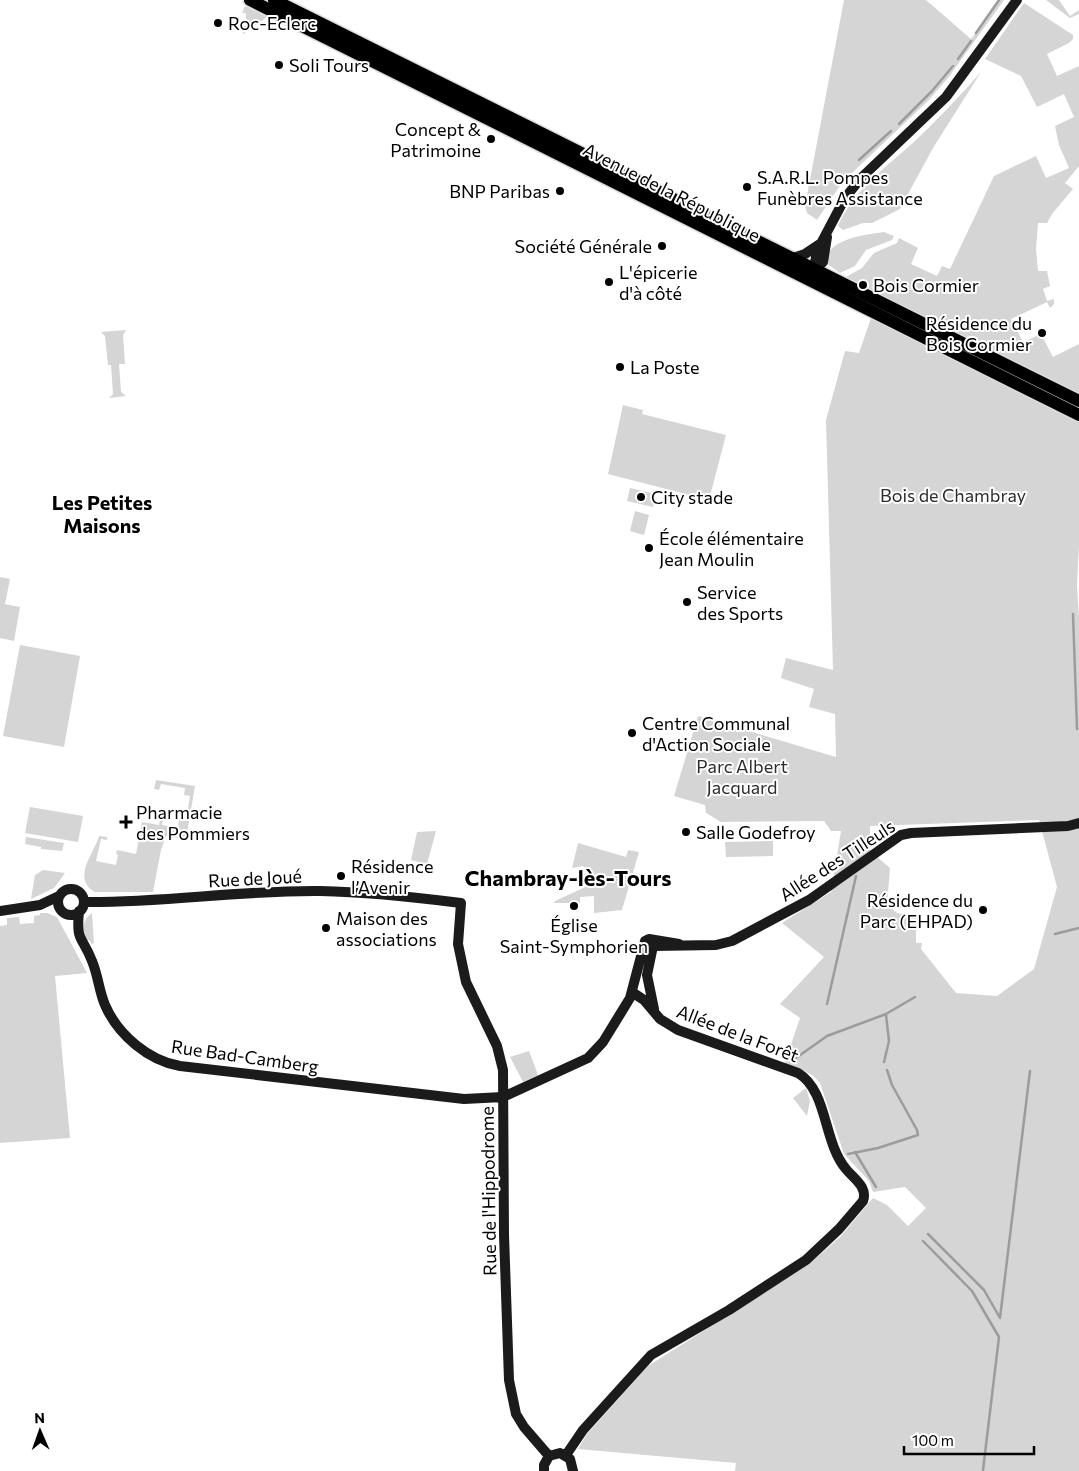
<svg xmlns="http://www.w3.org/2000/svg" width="1079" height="1471" font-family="Commissioner,sans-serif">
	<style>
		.green { fill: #d5d5d5; fill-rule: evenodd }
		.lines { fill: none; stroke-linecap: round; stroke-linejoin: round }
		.stream { stroke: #9c9c9c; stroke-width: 2.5 }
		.primary-casing { stroke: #dbdbdb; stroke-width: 15 }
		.secondary { stroke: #1b1b1b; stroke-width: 10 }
		.primary { stroke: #000; stroke-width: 12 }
		.poi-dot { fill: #000; stroke: #fff; stroke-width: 2 }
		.labels { text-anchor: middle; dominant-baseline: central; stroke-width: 4; stroke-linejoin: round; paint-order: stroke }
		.poi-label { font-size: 18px; fill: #000; stroke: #fff; text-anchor: start }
		.street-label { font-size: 18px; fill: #000; stroke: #fff }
		.park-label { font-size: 18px; fill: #2c2c2c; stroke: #fff }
		.quarter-label { font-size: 20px; font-weight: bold; fill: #000; stroke: #fff }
		.district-label { font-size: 22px; font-weight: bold; fill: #000; stroke: #fff }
	</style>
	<rect width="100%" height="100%" fill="#fff"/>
	<path class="green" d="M844,0h82l45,39 28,-39h5l-56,78 -19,22 -77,73 -13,14 -22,33 -10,-7 -2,-7z
		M1046,0h13l11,16 9,-6v4l-9,4z
		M1024,3l49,32v4l-4,4 -22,11 10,22 22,-10v100l-14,17 8,6 -21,25 -5,9h-9l-2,26 2,22h9l3,15 -7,3 4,12 7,-2v5l-4,4 -3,-6 -36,17 12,23 18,-8 12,23 26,-13v49l-152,-73 -81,-43 16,-9 12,-15 23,-10 2,-5 19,10 -7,16 26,12 5,-10 8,3 44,-93 42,-20 10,22 23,-10 -10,-23 -4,-19 19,-9 -10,-23 -27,13 -16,-31 -36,-17z
		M245,6l22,11 -24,17v-8h3v-13h-4z
		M981,72l-48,76 -33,61 -28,14h-9l-20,7 -5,-4c15,-35 49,-60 77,-85 23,-22 45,-45 66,-69z
		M884,232l10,4 -2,4 -26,10 -11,16 -15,7 -14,-10c0,-25 40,-28 58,-31z
		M873,312l206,103v130l-2,40 2,33v853h-344l1,-8 -158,-14 9,-15 61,-68 160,-101 32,-28 33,-39 14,7 21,21 18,-18 -21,-21 -32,5 -4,-11 -25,-27 -24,-71c-10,-13 -21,-14 -37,-15l17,-50 -20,-14 44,-47 -42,-34 49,-31 10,-61h-10l-7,-10 -103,1 -15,-9 -1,-8 -31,-9 24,-80 138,41 -1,-43 -26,-7 5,-18 -33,-11 5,-20 47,12 -7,-250 19,-69 14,2zM1039,820l18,67 -23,82 -37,27 -41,-3 -35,-44 1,-6h-6v-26l-19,-4 -10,-8 3,-37 -20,-17v-25z
		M126,330l-3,5 2,29h-6l2,28 5,4 -17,2 4,-4 -2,-29h-3l-3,-29 -4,-4z
		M623,405l20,5 -1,4 84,21 -17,65 -101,-26z
		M630,488l26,6 -3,13 -26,-6z
		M635,511l14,4 -5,20 -14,-4z
		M0,577l10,2 -5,25 15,3 -6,34 -14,-3z
		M20,645l60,11 -16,91 -61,-11z
		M156,780l39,6 -9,53 -20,-3 -5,14 -8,42h-58c-24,-14 -1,-38 4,-56l8,1v3l-6,-1 -5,22 20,4 2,-10 -2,-1 1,-4 19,4 6,-32 17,3 1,-6h3l-1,6 16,3 1,-8 7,1 4,-25 -6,-1 1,-7 -24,-4 -2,6 -5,-1z
		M30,807l53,9 -5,26 -53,-9z
		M436,831l-9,33 -16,-4 6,-28z
		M26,837l38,6 -2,8 -21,-2v-2l-16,-3z
		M773,841v15l-47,1 -1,-15z
		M578,843l48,14 2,-7 11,2 -17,58 -28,3v-17l-14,1v6h-26l1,-2 39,-18 -11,-17 -11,2z
		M43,870l22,3 -11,15 -23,11 4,-24z
		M40,913h7l10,4 30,56 -32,3 15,162 -70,5v-217l7,-1v-7l12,-1 1,7 14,-1v-7l6,-1z
		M92,913l2,30 -2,1 -3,-4 -4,1c-3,-11 -3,-21 7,-28z
		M529,1051l9,24 -15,7 -13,-25z
		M806,1088l4,13 -3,15 -14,-18z"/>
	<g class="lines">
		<path class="stream" d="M976,33l23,-33
			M958,59l13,-18
			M899,124l33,-33 21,-25
			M859,160l32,-29
			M1073,614l4,115
			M1055,934l24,-6
			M827,1004l29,-128
			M796,1058l31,-22 59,-22 29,-17
			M884,1062l5,-21 -3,-26
			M855,1152l21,35
			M848,1154l30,-6 40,-13 -1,-5 -25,-45 -5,-15
			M928,1234l56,56 16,28 30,-247
			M923,1241l49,50 27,46 -16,133"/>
		<defs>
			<path id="primary" d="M250,0l829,415
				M274,0l805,401"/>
		</defs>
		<use href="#primary" class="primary-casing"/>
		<path class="secondary" d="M793,258l12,-4 15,-10
			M815,269l8,-7 4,-25
			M813,275l4,-24 28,-53 16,-20 85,-81 71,-97
			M58 902a13 13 0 1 1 26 0a13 13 0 1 1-26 0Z
			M84,902c79,1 157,-12 236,-11 47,1 94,6 141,12l-3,41 8,38 31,64 6,24 1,165 5,145 7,34 8,13 25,29
			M0,911l40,-6 19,-9
			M79,911c-3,32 3,24 13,50 6,14 7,30 13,44 13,30 44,56 75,61l284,33 39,-2 85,-39 15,-16 27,-44 15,-57 4,-2 30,5
			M654,1009l-7,-34 6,-29 63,-1 16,-4 77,-41 92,-65 10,-2 157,-7 11,-3
			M566,1455l17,-25 68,-75 78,-45 77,-50 33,-31 24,-28c5,-14 -9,-22 -17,-32 -23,-27 -18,-78 -48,-96l-120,-43 -18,-11 -16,-19 -12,-8
			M544,1471v-6l5,-9 11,-3 10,6 3,12"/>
		<use href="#primary" class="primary"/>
	</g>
	<g class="poi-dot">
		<circle cx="218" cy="23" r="5"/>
		<circle cx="279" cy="65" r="5"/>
		<circle cx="491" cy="139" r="5"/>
		<circle cx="747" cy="187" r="5"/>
		<circle cx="560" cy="191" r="5"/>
		<circle cx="662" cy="246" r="5"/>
		<circle cx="609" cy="282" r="5"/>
		<circle cx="863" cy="285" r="5"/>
		<circle cx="1042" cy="333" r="5"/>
		<circle cx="620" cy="367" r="5"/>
		<circle cx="641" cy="497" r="5"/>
		<circle cx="649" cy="548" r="5"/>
		<circle cx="687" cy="602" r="5"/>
		<circle cx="632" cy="733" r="5"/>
		<path d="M123.5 814.5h5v5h5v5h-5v5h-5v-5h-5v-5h5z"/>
		<circle cx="686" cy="832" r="5"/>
		<circle cx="341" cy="876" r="5"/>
		<circle cx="574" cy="906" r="5"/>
		<circle cx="983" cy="910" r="5"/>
		<circle cx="326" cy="928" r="5"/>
	</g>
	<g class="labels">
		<g class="poi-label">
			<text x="228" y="23">Roc-Eclerc</text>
			<text x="289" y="65">Soli Tours</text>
			<text x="481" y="129" text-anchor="end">Concept &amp;<tspan x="481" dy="21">Patrimoine</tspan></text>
			<text x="757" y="177">S.A.R.L. Pompes<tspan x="757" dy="21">Funèbres Assistance</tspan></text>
			<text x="550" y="191" text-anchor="end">BNP Paribas</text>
			<text x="652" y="246" text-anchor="end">Société Générale</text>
			<text x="619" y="272">L'épicerie<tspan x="619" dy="21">d'à côté</tspan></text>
			<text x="873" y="285">Bois Cormier</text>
			<text x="1032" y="323" text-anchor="end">Résidence du<tspan x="1032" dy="21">Bois Cormier</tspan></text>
			<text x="630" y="367">La Poste</text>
			<text x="651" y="497">City stade</text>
			<text x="659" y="538">École élémentaire<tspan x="659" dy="21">Jean Moulin</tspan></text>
			<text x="697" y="592">Service<tspan x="697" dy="21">des Sports</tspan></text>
			<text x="642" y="723">Centre Communal<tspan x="642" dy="21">d'Action Sociale</tspan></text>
			<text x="136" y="812">Pharmacie<tspan x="136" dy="21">des Pommiers</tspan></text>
			<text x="696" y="832">Salle Godefroy</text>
			<text x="351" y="866">Résidence<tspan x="351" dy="21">l’Avenir</tspan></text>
			<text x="973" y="900" text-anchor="end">Résidence du<tspan x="973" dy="21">Parc (EHPAD)</tspan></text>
			<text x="336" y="918">Maison des<tspan x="336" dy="21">associations</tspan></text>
			<text x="574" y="925" text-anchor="middle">Église<tspan x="574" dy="21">Saint-Symphorien</tspan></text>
		</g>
		<g class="street-label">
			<text transform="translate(672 192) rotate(27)">Avenue de la République</text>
			<text transform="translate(837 860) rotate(-33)">Allée des Tilleuls</text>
			<text transform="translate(255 878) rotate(-3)">Rue de Joué</text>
			<text transform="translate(738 1033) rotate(21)">Allée de la Forêt</text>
			<text transform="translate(245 1056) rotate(8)">Rue Bad-Camberg</text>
			<text transform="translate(488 1191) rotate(-91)">Rue de l'Hippodrome</text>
		</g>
		<g class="park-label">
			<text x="953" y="495">Bois de Chambray</text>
			<text x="742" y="766">Parc Albert<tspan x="742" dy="21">Jacquard</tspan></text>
		</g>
		<g class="quarter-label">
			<text x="102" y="502">Les Petites<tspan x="102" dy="23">Maisons</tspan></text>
		</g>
		<g class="district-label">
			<text x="568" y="877">Chambray-lès-Tours</text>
		</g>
	</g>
	<g transform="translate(40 1431) rotate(358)" stroke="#ffffff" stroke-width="4" paint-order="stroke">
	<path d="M0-4L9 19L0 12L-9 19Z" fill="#000000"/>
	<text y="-8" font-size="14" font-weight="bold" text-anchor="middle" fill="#000000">N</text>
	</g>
	<path d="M904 1446v8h130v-8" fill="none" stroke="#000000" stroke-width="2.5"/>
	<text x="912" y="1446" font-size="15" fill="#000000" stroke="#ffffff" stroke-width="4" paint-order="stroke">100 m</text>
</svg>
